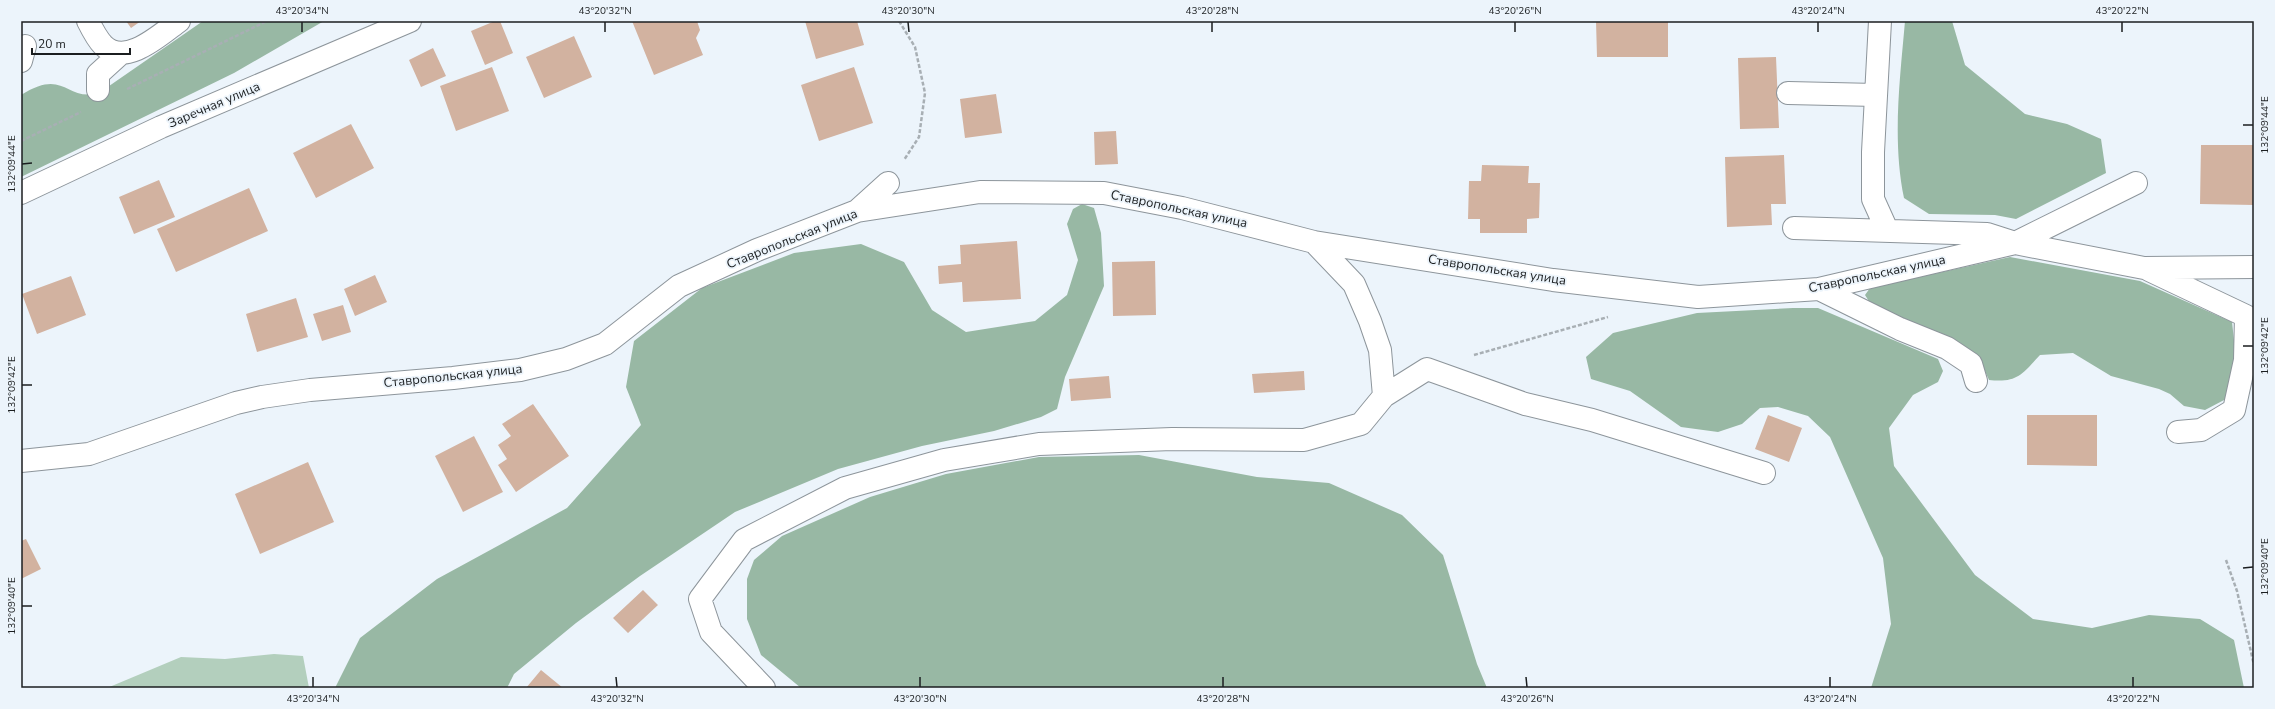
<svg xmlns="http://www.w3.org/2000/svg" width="2275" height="709" font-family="'Nunito Sans',sans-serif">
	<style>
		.green { fill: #b3cfbd }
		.forest { fill: #98b8a4 }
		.building { fill: #d2b2a0 }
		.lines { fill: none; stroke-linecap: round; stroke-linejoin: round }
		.minor-casing { stroke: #8d959b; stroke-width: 24 }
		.path { stroke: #a8afb4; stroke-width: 2.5; stroke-dasharray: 4 2; stroke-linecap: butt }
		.minor { stroke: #fff; stroke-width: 22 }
		.ticks { fill: none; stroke: #1b1e20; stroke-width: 1.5 }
		.labels { text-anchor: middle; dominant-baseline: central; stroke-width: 3.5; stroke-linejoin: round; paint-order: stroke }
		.street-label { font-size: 13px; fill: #1b1e20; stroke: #ecf4fb }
		.neatline { fill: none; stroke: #1b1e20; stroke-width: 1.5 }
		.ticks-label { font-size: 10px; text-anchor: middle; fill: #1b1e20 }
	</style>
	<rect width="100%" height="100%" fill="#ecf4fb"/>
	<path class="green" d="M274,654l29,2 6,32h-202l74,-31 44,2z"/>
	<path class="forest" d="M203,21h121l-90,52 -213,104v-82c44,-28 44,7 78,-2z
		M1905,21h47l13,44 60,49 42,10 34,15 5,34 -90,46 -21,-4 -66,-1 -25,-16c-12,-58 -4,-119 1,-177z
		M1082,204l12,4 7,25 3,53 -39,91 -8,32 -16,8 -47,14 -72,15 -84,23 -103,43 -95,64 -64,47 -62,51 -7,14h-172l25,-50 77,-59 130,-71 74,-83 -15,-38 8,-46 68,-53 92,-35 67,-9 43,18 28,48 34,22 69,-11 32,-26 11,-35 -11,-36 6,-15z
		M2010,257l130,24 92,41 4,36 -10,41 -21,11 -21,-4 -14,-12 -11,-5 -48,-13 -38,-23 -33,2c-18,19 -22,28 -51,25l-9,-20 -110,-57 -5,-8 5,-7z
		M1793,308h25l120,51 5,12 -5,11 -25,13 -24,33 5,38 81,109 58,44 59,9 57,-13 51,4 34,21 10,48h-373l20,-64 -8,-66 -53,-121 -22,-21 -30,-9 -18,1 -18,16 -24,8 -37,-5 -51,-36 -39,-12 -5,-22 27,-24 84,-20z
		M1139,455l118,22 72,6 73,32 41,40 34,109 10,24h-686l-40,-33 -14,-36v-40l7,-19 28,-24 88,-39 76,-23 93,-17z"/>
	<path class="building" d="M126,21h15l-10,7z
		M495,21h5l13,32 -28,12 -14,-34z
		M632,21h65l3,9 -4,8 7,17 -49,20z
		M805,21h52l7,24 -48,14z
		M1596,21h72v36h-71z
		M574,36l18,41 -48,21 -18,-41z
		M433,48l13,28 -25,11 -12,-27z
		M1776,57l3,71 -39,1 -2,-71z
		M492,67l17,44 -53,20 -16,-45z
		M854,67l19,56 -54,18 -18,-56z
		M996,94l6,39 -37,5 -5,-39z
		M351,124l23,44 -58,30 -23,-45z
		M1116,131l2,33 -23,1 -1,-33z
		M2201,145h53v60l-54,-1z
		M1784,155l2,49h-15l1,21 -45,2 -2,-70z
		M1482,165l47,1 -1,17h12l-1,35 -12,1v14h-47v-14h-12l1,-38h12z
		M159,180l16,37 -41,17 -15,-37z
		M249,188l19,43 -92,41 -19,-43z
		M1017,241l4,58 -58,3 -1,-20 -23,2 -1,-18 23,-2 -1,-19z
		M1155,261l1,54 -43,1 -1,-54z
		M375,275l12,27 -32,14 -11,-27z
		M71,276l15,39 -49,19 -15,-40z
		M296,298l12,39 -51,15 -11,-38z
		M343,305l8,27 -29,9 -9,-27z
		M1304,371l1,19 -51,3 -2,-19z
		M1109,376l2,22 -40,3 -2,-22z
		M533,404l36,52 -53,36 -18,-27 9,-6 -9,-14 13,-9 -9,-12z
		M1768,415l34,13 -13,34 -34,-13z
		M2027,415h70v51l-70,-1z
		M474,436l29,56 -40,20 -28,-56z
		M308,462l26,60 -74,32 -25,-60z
		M26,539l15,30 -20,10v-38z
		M643,590l15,15 -30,28 -15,-15z
		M541,670l22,18h-37z"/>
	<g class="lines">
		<defs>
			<path id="minor" d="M88,21c4,8 9,18 15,24 22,23 58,-11 76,-24
				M1880,21l-7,131v47l14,31
				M21,61l4,-15
				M98,90v-16l22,-20
				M1788,93l88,2
				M21,193l140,-66 249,-106
				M857,211l31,-28
				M1794,228l193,6 28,9 121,-60
				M1314,242l40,42 16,37 10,29 4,46
				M2149,270l97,46 -1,44 -11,50 -33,20 -23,2
				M1819,289l81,40 47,19 24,16 5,17
				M21,461l68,-7 147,-51 26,-6 48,-7 143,-12 67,-8 46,-11 39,-15 74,-58 78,-36 100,-39 123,-19 124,1 78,15 132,34 239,38 145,17 121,-8 196,-46 129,25 110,-1
				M764,688l-53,-56 -11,-33 44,-59 101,-52 99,-28 95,-16 133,-5 132,1 57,-16 23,-28 43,-27 98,35 67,16 172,53"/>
		</defs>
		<use href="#minor" class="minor-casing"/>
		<path class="path" d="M899,21l16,26 10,46 -6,44 -15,23
			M127,89l140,-68
			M21,141l60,-29
			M1474,355l134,-38
			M2226,560l11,31 17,74"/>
		<use href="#minor" class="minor"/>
	</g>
	<path class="ticks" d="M302,22v10M605,22v10M908,22l1,10M1212,22v10M1515,22v10M1818,22v10M2122,22v10M2243,125h10M22,164l10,-1M2243,346h10M22,385h10M2243,568l10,-1M22,606h10M313,677v10M616,677l1,10M920,677v10M1223,677v10M1526,677l1,10M1830,677v10M2133,677v10"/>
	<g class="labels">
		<g class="street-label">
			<text transform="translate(214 105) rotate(-23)">Заречная улица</text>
			<text transform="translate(1179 209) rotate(12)">Ставропольская улица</text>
			<text transform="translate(792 239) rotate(-22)">Ставропольская улица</text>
			<text transform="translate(1497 270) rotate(9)">Ставропольская улица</text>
			<text transform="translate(1877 274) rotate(-12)">Ставропольская улица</text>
			<text transform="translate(453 376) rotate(-6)">Ставропольская улица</text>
		</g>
	</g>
	<rect width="2275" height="709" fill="none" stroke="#ecf4fb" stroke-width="44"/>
	<path d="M32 48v6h98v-6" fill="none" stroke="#1b1e20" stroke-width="2"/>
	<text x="38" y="48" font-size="12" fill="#1b1e20" stroke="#ecf4fb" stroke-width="3" paint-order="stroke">20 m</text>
	<rect x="22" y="22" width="2231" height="665" class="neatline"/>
	<g class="ticks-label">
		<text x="302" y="14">43°20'34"N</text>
		<text x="605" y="14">43°20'32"N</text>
		<text x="908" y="14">43°20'30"N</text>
		<text x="1212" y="14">43°20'28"N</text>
		<text x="1515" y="14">43°20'26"N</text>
		<text x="1818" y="14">43°20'24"N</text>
		<text x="2122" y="14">43°20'22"N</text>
		<text transform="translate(2264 125) rotate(-90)" y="4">132°09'44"E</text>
		<text transform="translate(11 164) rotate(-90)" y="4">132°09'44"E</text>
		<text transform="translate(2264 346) rotate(-90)" y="4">132°09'42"E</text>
		<text transform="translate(11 385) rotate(-90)" y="4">132°09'42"E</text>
		<text transform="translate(2264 567) rotate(-90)" y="4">132°09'40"E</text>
		<text transform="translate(11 606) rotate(-90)" y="4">132°09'40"E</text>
		<text x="313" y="702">43°20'34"N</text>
		<text x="617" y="702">43°20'32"N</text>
		<text x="920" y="702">43°20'30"N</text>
		<text x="1223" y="702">43°20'28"N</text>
		<text x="1527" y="702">43°20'26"N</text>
		<text x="1830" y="702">43°20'24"N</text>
		<text x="2133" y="702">43°20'22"N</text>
	</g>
</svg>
